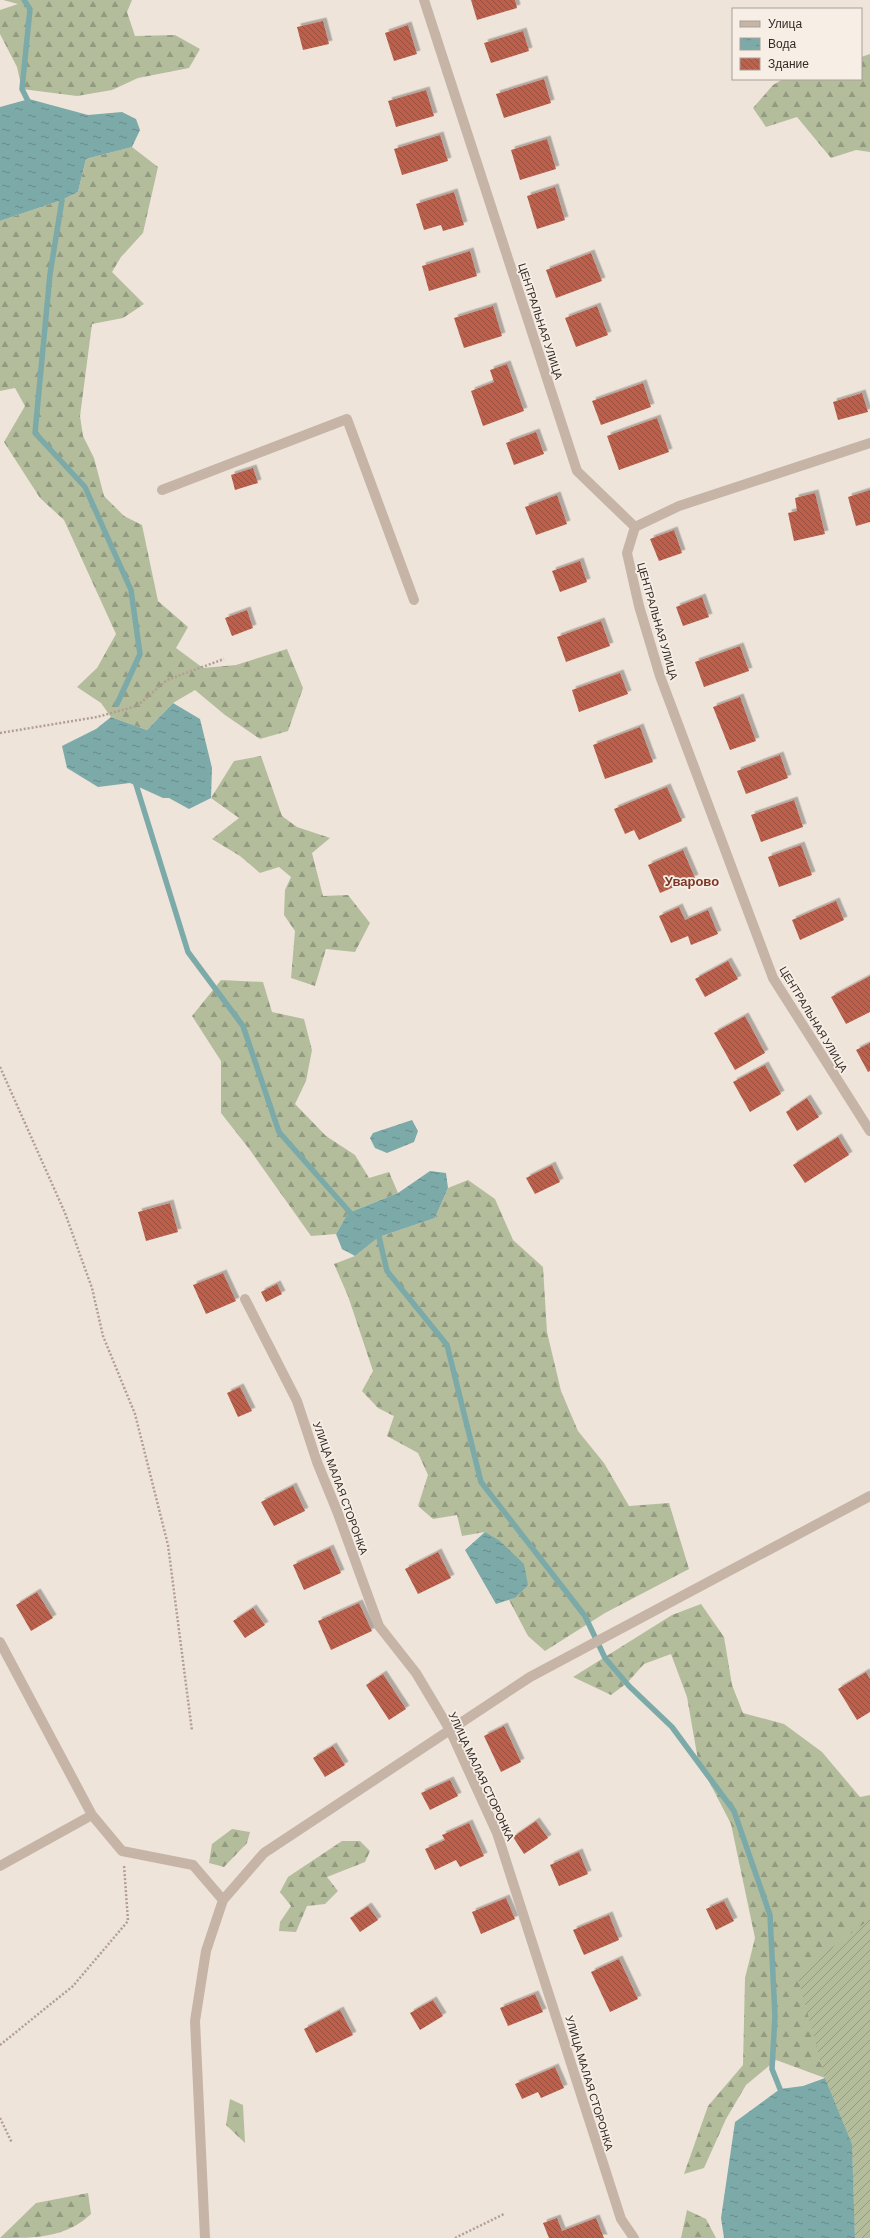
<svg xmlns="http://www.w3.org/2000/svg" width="870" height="2238" font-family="Barlow,sans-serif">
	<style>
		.forest { fill: url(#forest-firs) }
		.garden { fill: url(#garden-furrows) }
		.water { fill: url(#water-ripples) }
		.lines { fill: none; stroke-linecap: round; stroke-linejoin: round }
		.stream { stroke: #7caaa9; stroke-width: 5.5 }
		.building { fill: url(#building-back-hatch); filter: url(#shadow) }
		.path { stroke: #b29e92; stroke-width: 2.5; stroke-dasharray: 2 2; stroke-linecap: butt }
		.minor { stroke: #c6b4a7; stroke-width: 10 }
		.labels { text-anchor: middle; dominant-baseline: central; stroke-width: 3.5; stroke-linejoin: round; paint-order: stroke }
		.street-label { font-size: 11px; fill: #332a27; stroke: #f7efe6 }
		.quarter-label { font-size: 13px; font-weight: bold; fill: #7c3727; stroke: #f7efe6 }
	</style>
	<defs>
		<pattern id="forest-firs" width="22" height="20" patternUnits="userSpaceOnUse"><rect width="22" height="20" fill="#b3bd9c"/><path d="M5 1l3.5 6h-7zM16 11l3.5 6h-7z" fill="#929a7f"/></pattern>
		<pattern id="garden-furrows" width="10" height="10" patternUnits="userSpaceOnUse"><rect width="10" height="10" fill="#b3bd9c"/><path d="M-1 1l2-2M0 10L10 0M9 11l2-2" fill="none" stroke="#929a7f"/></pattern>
		<pattern id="water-ripples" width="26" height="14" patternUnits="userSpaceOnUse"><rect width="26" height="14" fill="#7caaa9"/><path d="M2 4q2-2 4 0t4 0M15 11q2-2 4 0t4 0" fill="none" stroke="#668b8a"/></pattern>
		<pattern id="building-back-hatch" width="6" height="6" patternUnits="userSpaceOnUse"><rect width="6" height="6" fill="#bc614c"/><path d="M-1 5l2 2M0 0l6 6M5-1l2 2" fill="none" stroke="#99503f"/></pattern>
		<filter id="shadow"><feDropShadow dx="3.5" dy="-3.5" stdDeviation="0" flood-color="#0004"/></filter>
	</defs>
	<rect width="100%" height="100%" fill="#efe4da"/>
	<path class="forest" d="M3,0h129l-5,12 8,24 40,-1 25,14 -11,19 -51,10 -26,12 -35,6 -55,-7 -5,-22 -17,-33v-24l18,-6z
		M870,54v98l-14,-2 -25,8 -34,-41 -31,10 -13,-19 20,-23 10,-6h78v-22z
		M132,147l26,20 -15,66 -22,24 -9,15 32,32 -21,14 -31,6 -12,92 3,20 11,22 10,38 20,20 18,9 16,76 30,26 -12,21 27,20 33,-3 51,-16 16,39 -15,43 -28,8 -35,-24 -30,-25 -22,13 -26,27 -36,-13 -10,-14 -24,-16 20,-19 19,-34 -52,-114 -24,-22 -36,-56 21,-36 -10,-18 -15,3v-170l62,-21 16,-8 8,-33z
		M261,756l21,60 15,11 33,11 -18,15 11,43 25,-1 22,28 -15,29 -29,-3 -11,37 -24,-8 4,-47 -11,-16 1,-25 6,-13 -12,-10 -19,6 -20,-17 -28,-17 27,-21 -28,-20 23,-37z
		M221,980l42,2 9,30 32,7 8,31 -6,31 -11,23 31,32 29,19 14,23 20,-6 9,21 -50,20 -12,21 -25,2 -61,-86 -29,-37v-52l-29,-45z
		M468,1180l27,19 18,41 30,27 4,65 14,59 17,40 26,32 25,43 40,-3 20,66 -84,44 -60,38 -17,-15 -19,-36 6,-2 -30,-66 -23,4 -5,-21 -24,4 -15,-13 10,-31 -10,-22 -31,-17 7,-20 -16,-8 -16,-17 11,-20 -25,-75 -14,-32 21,-8 24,-19 56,-19 13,-30z
		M701,1604l23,33 8,48 11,28 41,11 38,28 38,45 10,-2v443h-15l-3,-94 -27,-66 -49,-18 -30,25 -20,34 -22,49 -20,6 24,-68 35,-41 2,-87 10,-40 -24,-114 -33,-64 -11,-63 -16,-43 -27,10 -17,19 -16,12 -38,-18 99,-62z
		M232,1829l18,3 -3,11 -23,24 -15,-4 3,-19z
		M342,1841h18l10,10 -5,11 -38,15 11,14 -13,13 -18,2 -11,26 -17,-1 1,-9 11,-16 -11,-14 8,-15z
		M230,2099l13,6 2,38 -19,-18z
		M88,2193l3,21c-26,24 -55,24 -91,24l36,-35z
		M687,2210l19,9 10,19h-35z"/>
	<path class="garden" d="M870,1919v319h-15l-3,-94 -27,-66 -28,-104z"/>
	<path class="water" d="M29,99l59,16 34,-3 14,7 4,11 -8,17 -46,12 -8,33 -16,8 -62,21v-114z
		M173,703l27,16 12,49 -1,30 -22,11 -20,-11h-6l-33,-15 -32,4 -31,-19 -5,-22 34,-17 15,-12 36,13z
		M412,1120l6,11 -4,11 -27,11 -12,-5 -5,-10 3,-5z
		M430,1171l16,2 2,15 -13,30 -56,19 -24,19 -13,-7 -6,-15 12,-21 50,-20z
		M485,1532l15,9 24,23 4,21 -13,13 -19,6 -31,-54z
		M825,2078l27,66 3,94h-131l-3,-20 14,-96 45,-33 23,-3z"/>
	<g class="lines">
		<path class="stream" d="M24,0l6,9 -8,80 8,16
			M59,193l3,7 -12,74 -15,159 50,54 46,103 9,64 -23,50
			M134,778l54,174 55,74 36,106 75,85
			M373,1233l6,4 8,34 60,74 34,137 104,134 20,42 24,28 43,41 62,84 36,104 5,101 -3,53 8,20"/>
	</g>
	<path class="building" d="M471,0h44l2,8 -40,12z
		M323,21l6,23 -26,6 -6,-23z
		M408,25l9,29 -23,7 -9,-28z
		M523,31l6,20 -38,12 -7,-20z
		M544,79l7,24 -47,15 -8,-24z
		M426,90l8,26 -38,11 -8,-26z
		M440,135l8,26 -46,14 -8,-26z
		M547,139l9,30 -36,11 -9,-30z
		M555,187l10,33 -28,9 -10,-33z
		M454,192l10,33 -21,6 -2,-6 -17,5 -8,-26z
		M470,251l7,25 -48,15 -7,-25z
		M591,253l11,28 -46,17 -10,-28z
		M493,306l9,30 -38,12 -10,-30z
		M597,306l11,29 -32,12 -11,-29z
		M507,364l17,47 -41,15 -12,-35 23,-9 -4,-12z
		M643,383l8,24 -50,18 -9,-24z
		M862,393l6,19 -30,8 -5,-18z
		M657,418l12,34 -50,18 -12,-34z
		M536,432l8,22 -30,11 -8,-22z
		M253,468l5,15 -23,7 -4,-15z
		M870,490v32l-14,4 -8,-29z
		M815,493l10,41 -31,7 -6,-28 9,-2 -2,-13z
		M557,495l10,29 -31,11 -11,-28z
		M674,530l8,23 -23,8 -9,-22z
		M580,561l7,21 -27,10 -8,-21z
		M702,597l7,20 -26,9 -7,-19z
		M247,610l6,18 -21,8 -7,-18z
		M601,621l9,25 -44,16 -9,-25z
		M740,646l9,25 -45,16 -9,-25z
		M620,673l8,21 -49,18 -7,-22z
		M740,697l16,44 -26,9 -17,-43z
		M640,727l13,35 -48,17 -12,-34z
		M780,755l8,23 -42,16 -9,-23z
		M667,787l15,34 -43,19 -5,-10 -9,4 -11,-25z
		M794,800l9,27 -42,15 -10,-27z
		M801,845l11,30 -33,12 -11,-30z
		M683,850l12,28 -35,15 -12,-28z
		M836,901l8,19 -44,20 -8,-20z
		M679,907l6,13 23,-10 10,24 -27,11 -3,-9 -17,7 -12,-27z
		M728,961l10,18 -33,18 -10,-18z
		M870,976v36l-24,12 -15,-27z
		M745,1016l20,37 -30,17 -21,-37z
		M870,1043v28l-2,1 -12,-22z
		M765,1065l16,29 -31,18 -17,-30z
		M807,1098l12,19 -22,14 -11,-19z
		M838,1137l11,18 -44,28 -12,-18z
		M552,1165l8,17 -25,12 -9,-16z
		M170,1203l8,29 -32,9 -8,-29z
		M223,1273l13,28 -30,13 -13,-29z
		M277,1284l5,10 -16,8 -5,-10z
		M240,1387l12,24 -14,6 -11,-24z
		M293,1486l12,25 -31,15 -13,-24z
		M330,1548l11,25 -37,17 -11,-25z
		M438,1552l13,26 -33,16 -13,-25z
		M37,1592l16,26 -22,13 -15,-26z
		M359,1603l13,28 -41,19 -13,-29z
		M253,1608l12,17 -20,13 -12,-17z
		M866,1672l4,7v33l-13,8 -19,-31z
		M383,1674l23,35 -17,11 -23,-35z
		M504,1726l17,36 -20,10 -17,-36z
		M333,1746l12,19 -20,12 -12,-19z
		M450,1780l8,16 -28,14 -9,-17z
		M536,1821l12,17 -24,16 -11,-17z
		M469,1823l15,33 -24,11 -4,-7 -21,10 -10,-21 20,-9 -3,-5z
		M579,1852l9,22 -29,12 -9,-21z
		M506,1898l9,21 -34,15 -9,-22z
		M724,1901l10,20 -18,9 -10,-21z
		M368,1906l10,14 -18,12 -10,-14z
		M609,1915l10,25 -35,15 -11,-25z
		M619,1959l19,40 -28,13 -19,-40z
		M535,1994l8,18 -35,14 -8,-18z
		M433,2000l10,16 -23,14 -10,-17z
		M340,2010l13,25 -37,18 -12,-24z
		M555,2067l9,21 -23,10 -3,-6 -16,7 -7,-15z
		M557,2218l5,13 34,-13 8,20h-55l-6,-15z"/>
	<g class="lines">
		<path class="path" d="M0,733l97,-16 40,-11 30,-26 57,-21
			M0,1067l65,146 27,75 11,48 32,78 33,131 24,186
			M0,2045l73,-59 55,-65 -4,-56
			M0,2118l12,25
			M455,2238l49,-24"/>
		<path class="minor" d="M424,0l153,471 58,56
			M162,490l185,-71 67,181
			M635,527l-8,26 12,53 21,70 113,302 97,153
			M635,527l44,-21 191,-63
			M245,1299l52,102 20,61 20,49 42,115 37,47 34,57 47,103 124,386 13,19
			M0,1642l92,173
			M0,1866l92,-51 30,36 71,14 30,35
			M205,2238l-10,-217 11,-70 17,-51 41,-47 266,-176 340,-181"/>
	</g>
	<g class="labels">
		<g class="street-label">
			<text transform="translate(541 321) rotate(72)">ЦЕНТРАЛЬНАЯ УЛИЦА</text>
			<text transform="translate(658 621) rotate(74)">ЦЕНТРАЛЬНАЯ УЛИЦА</text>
			<text transform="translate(814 1019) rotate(59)">ЦЕНТРАЛЬНАЯ УЛИЦА</text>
			<text transform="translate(341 1488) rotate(70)">УЛИЦА МАЛАЯ СТОРОНКА</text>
			<text transform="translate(482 1776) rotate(65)">УЛИЦА МАЛАЯ СТОРОНКА</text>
			<text transform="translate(590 2083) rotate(73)">УЛИЦА МАЛАЯ СТОРОНКА</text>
		</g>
		<g class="quarter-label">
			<text x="692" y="881">Уварово</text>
		</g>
	</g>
	<rect x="732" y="8" width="130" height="72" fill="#f7efe6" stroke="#a9a09a"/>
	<rect x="740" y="21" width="20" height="6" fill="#c6b4a7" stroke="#a9a09a"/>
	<text x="768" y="28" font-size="12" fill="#332a27">Улица</text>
	<rect x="740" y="38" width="20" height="12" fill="url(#water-ripples)" stroke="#a9a09a"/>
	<text x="768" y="48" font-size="12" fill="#332a27">Вода</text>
	<rect x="740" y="58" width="20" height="12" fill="url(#building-back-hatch)" stroke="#a9a09a"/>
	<text x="768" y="68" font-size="12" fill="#332a27">Здание</text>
</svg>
